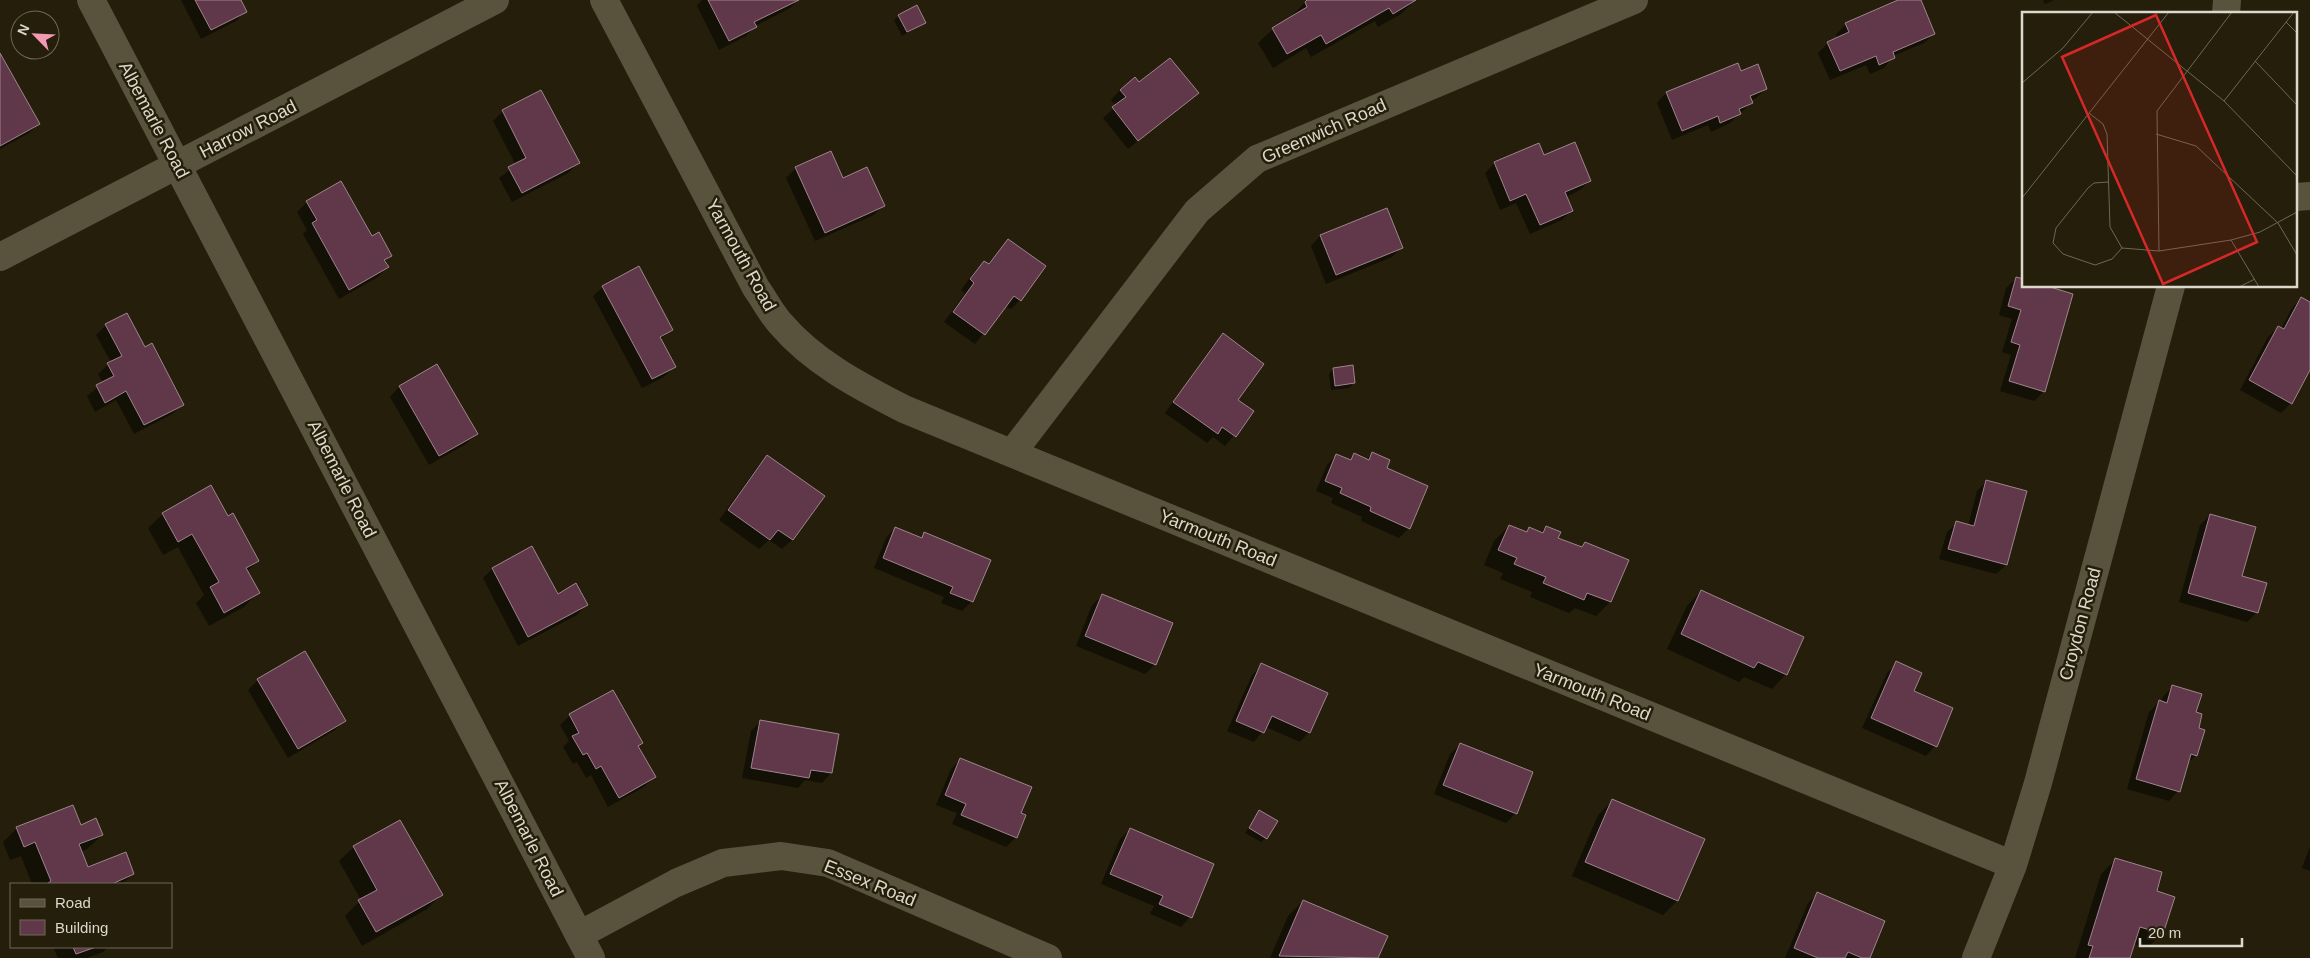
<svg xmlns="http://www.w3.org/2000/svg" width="2310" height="958" font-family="Arial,sans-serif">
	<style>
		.shadow { fill: #0007 }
		.building { fill: #60384a; stroke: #9e848e }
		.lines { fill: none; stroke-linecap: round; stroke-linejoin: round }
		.street { stroke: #59533d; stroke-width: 28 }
		.secondary { stroke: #59533d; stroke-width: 28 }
		.labels { text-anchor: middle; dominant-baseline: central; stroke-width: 5; stroke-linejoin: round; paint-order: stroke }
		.street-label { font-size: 18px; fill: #dcd8cb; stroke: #241e0a }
		.inset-road { fill: none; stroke: #6e6857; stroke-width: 1 }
		.view { fill: #d62828; fill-opacity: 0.15; stroke: #d62828; stroke-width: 2.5 }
		.inset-edge { fill: none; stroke: #dcd8cb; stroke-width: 2.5 }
	</style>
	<rect width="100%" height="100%" fill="#241e0a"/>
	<path class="shadow" d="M181,0h59l6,11 -10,10 -35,18z
		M702,0h96l-8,8 -35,18 -9,10 -27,14 -22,-44z
		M1307,0h108l-14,14 -23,13 -3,-6 -64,36 -5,-9 -33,20 -15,-25 15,-14 18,-12z
		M1901,0h19l14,33 -10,10 -31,13 -9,12 -14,6 -4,-9 -36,15 -12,-27 10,-10 10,-5 -2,-4 10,-10z
		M2043,0h11l-9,4z
		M899,16l25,6 -22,14 -8,-16z
		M0,55l39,68 -10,10 -29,16z
		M1737,65l3,7 26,17 -10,9 -6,3 1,2 -21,20 -19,9 -3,-7 -36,15 -15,-37 9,-10z
		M1139,84l58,9 -69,56 -25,-31 13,-12 -5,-6 9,-10z
		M503,111l75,52 -10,10 -56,29 -13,-24 17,-13 -23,-44z
		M1543,157l47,24 -10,9 -14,7 6,13 -10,10 -32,14 -14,-31 -16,7 -15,-37 10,-10z
		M796,168l47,11 40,26 -9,10 -59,26 -29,-63z
		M307,202l64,36 19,17 -6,7 3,5 -9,10 -39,22 -36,-65 4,-4 -10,-18z
		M1386,209l15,39 -9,9 -66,27 -15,-38 9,-10z
		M1008,240l12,60 -9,9 -6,-3 -30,38 -31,-22 21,-29 -4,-3 13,-18 10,-10 3,3z
		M2016,279l8,7 20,105 -10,10 -34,-10 11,-36 -9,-3 10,-33 -13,-4 7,-27z
		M603,287l69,42 -12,11 14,27 -10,10 -22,11 -49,-92z
		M2301,299l9,4v65l-19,35 -10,10 -41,-23 28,-53 10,-10 3,2 11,-21z
		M106,325l38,24 38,56 -10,9 -38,20 -18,-34 -21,12 -8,-16 16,-13 -5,-9 13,-12 -15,-27z
		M1223,335l14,65 16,12 -28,34 -12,-9 -6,6 -42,-30 48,-68z
		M436,366l40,68 -10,10 -37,21 -39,-68 9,-10z
		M1333,369l21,14 -5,5 -18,2 -2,-16z
		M1372,454l13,15 24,59 -10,10 -38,-17 1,-4 -31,-14 2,-5 -17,-7 11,-26 9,-10 13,5 5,-5 12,5z
		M767,456l56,41 -31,43 -10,9 -13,-9 -10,9 -40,-29 39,-54z
		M1987,481l19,84 -10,9 -57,-15 8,-27 10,-9 11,3 9,-35z
		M163,514l64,4 31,43 -12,11 12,20 -14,15 -35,19 -13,-23 8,-8 -26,-48 -15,8 -15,-27z
		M2210,515l47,97 -10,10 -68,-20 21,-77z
		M1509,526l16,7 5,-4 10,4 6,-6 10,11 24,10 5,-4 25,58 -14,14 -21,-8 -6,5 -39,-16 2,-5 -32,-13 3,-6 -19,-8 10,-24z
		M895,528l25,11 5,-6 47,68 -10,10 -21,-8 3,-6 -70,-29 12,-30z
		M531,548l26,48 29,9 -9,10 -59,31 -35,-68 9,-9z
		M1701,591l85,83 -14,15 -28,-12 -5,5 -72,-33 20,-43z
		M1102,596l53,68 -10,10 -69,-28 16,-41z
		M1897,663l16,28 22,55 -9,10 -64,-28 25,-55z
		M1262,665l47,67 -9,10 -34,-15 -12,15 -27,-11 25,-56z
		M258,680l86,40 -9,10 -47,28 -40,-68z
		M2173,687l22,26 2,16 -1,26 -10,10 -8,26 -9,10 -42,-12 22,-77 10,-10h2l2,-6z
		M570,715l67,31 17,31 -10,10 -36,20 -17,-32 -5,3 -9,-16 -4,2 -10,-17 6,-6 -9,-16z
		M761,721l70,52 -9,10 -17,-3 -7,8 -56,-10 9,-47z
		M1460,745l56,68 -10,10 -72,-29 16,-40z
		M961,759l58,54 -3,24 -10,10 -54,-23 5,-11 -21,-8 15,-36z
		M1612,801l65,100 -14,14 -91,-39 26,-61z
		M1259,812l7,26 -5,4 -16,-9z
		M400,821l41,74 -14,14 -65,37 -17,-30 16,-16 -22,-39 15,-14z
		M80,826l22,9 -15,14 -6,3 7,16 45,6 -11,10h-90l-11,-28 -11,4 -7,-18 14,-14z
		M1130,829l60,88 -9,10 -31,-13 4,-8 -53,-22 19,-45z
		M2310,846v25l-8,-3z
		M2116,859l40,33 6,42 -15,14 -13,-4 -5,14h-54l26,-84z
		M1818,894l50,64h-83l23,-55z
		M1303,901l83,35 -9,22h-107l18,-42z
		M53,947h55l-5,5 -16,6h-29z"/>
	<path class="building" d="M195,0h46l6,12 -36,18z
		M708,0h91l-45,22 3,5 -28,14z
		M1307,0h109l-23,14 -4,-6 -63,36 -5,-9 -34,19 -15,-26 35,-21 -2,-5z
		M1898,0h23l14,34 -42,18 2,6 -16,7 -3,-9 -36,15 -13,-29 22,-10 -4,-9z
		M917,5l9,18 -19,9 -9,-17z
		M0,53l40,71 -40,22z
		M1170,58l29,35 -61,48 -26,-34 14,-10 -6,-7 15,-13 4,5z
		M1738,63l3,8 17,-7 9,25 -17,7 3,7 -14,6 2,5 -21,9 -2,-7 -36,15 -16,-39z
		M541,90l39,73 -58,30 -14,-26 18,-9 -24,-48z
		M1575,142l16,39 -26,11 8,19 -33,14 -14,-31 -16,7 -16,-39 45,-19 5,12z
		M831,151l12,27 24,-11 18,39 -60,27 -30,-66z
		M341,181l31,55 7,-4 13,24 -8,4 5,7 -40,23 -37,-67 5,-3 -11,-19z
		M1387,208l16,40 -67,27 -16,-40z
		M1008,239l38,27 -25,35 -7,-5 -29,39 -32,-23 21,-29 -4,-4 14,-18 5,3z
		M639,266l34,64 -13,7 16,30 -24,12 -50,-93z
		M2016,277l8,2v7h23l26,8 -28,98 -36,-11 11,-36 -9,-3 10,-32 -13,-4z
		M2301,297l9,5v68l-18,34 -43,-24 29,-54 6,3z
		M127,313l18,34 7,-4 32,62 -40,20 -18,-34 -21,12 -9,-18 18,-9 -7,-13 15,-7 -17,-32z
		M1223,333l41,31 -26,36 16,11 -18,26 -14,-10 -4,7 -45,-32z
		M437,364l41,70 -39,22 -40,-70z
		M1353,365l2,18 -20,3 -2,-18z
		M1372,452l18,8 -3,8 41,18 -18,43 -40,-18 1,-4 -31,-14 2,-5 -17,-7 11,-27 15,6 3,-7 15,7z
		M767,455l58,41 -32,44 -15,-10 -8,10 -42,-30z
		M1986,480l41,11 -20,74 -59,-16 8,-28 18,5z
		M211,485l17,31 5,-3 26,48 -13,7 14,25 -36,20 -14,-26 9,-5 -27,-48 -14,8 -16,-29z
		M2210,514l46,13 -14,49 25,7 -9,30 -70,-20z
		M1509,525l18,7 2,-5 14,6 3,-7 15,6 -3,6 24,9 3,-5 44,18 -18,42 -24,-9 -3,7 -41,-17 3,-6 -32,-13 3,-6 -19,-8z
		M895,527l27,11 2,-6 67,28 -18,42 -23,-9 3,-6 -70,-29z
		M532,546l26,48 18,-11 12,22 -60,32 -36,-69z
		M1701,590l103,47 -17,38 -29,-13 -4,6 -73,-34z
		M1102,594l71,29 -17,42 -71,-29z
		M305,651l41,70 -48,28 -41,-70z
		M1896,661l26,12 -8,18 39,17 -16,39 -66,-29z
		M1261,663l67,30 -18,40 -38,-17 -8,17 -28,-12z
		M2172,685l30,9 -6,18 6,2 -3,14 6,2 -8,26 -6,-2 -11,38 -44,-13 23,-79 8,3z
		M613,690l30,53 -5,3 18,31 -37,21 -18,-32 -5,3 -9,-16 -4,2 -11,-19 7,-3 -10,-19z
		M760,720l79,14 -7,39 -21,-3 -2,8 -58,-10z
		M1460,743l73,29 -16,42 -74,-29z
		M960,758l72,29 -11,26 5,2 -9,23 -56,-23 5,-11 -21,-9z
		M1612,799l93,40 -27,62 -93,-39z
		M73,805l8,20 15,-7 7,17 -24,9 9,23 38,-15 8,22 -22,10h-65l4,-3 -16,-39 -11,5 -8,-20z
		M1259,810l19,11 -11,18 -18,-11z
		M400,820l43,75 -67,37 -18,-32 19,-10 -24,-44z
		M1130,828l84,36 -22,54 -33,-14 4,-8 -53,-22z
		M2115,858l47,14 -5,19 18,6 -12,37 -23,-7 -10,31h-41l4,-12 -5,-1z
		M1817,892l68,29 -15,37h-8l-14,-6 -3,6h-27l-24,-10z
		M1303,900l85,36 -10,22 -99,-2z
		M73,947h23l-20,7z"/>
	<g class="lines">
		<path class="street" d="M604,0l152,288c8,11 15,25 24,35 33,39 79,63 124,86l1109,456
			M2226,14l1,-14
			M2296,197l14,-1
			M1012,453l185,-242 60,-52 377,-159
			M579,935l97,-52 47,-20 58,-7 47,7 220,95
			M1976,958l37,-93 25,-82 133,-497"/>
		<path class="secondary" d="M91,0l500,958
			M0,257l495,-257"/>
	</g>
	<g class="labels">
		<g class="street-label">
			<text transform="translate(154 120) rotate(62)">Albemarle Road</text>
			<text transform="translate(248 129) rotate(-27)">Harrow Road</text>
			<text transform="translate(1324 131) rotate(-24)">Greenwich Road</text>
			<text transform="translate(741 255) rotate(61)">Yarmouth Road</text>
			<text transform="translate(342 479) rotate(63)">Albemarle Road</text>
			<text transform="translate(1218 538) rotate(22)">Yarmouth Road</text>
			<text transform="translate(2080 624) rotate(-75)">Croydon Road</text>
			<text transform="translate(1592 692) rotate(22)">Yarmouth Road</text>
			<text transform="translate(529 838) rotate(63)">Albemarle Road</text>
			<text transform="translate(870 883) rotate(22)">Essex Road</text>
		</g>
	</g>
	<g transform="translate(2022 12)">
		<rect width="275" height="275" fill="#241e0a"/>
		<path class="inset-road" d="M92,0l110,89 73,75M264,10l11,11M233,49l42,44M0,71l41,-35 30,-36M202,89l70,-89M67,101l14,11 4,10 3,93 12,21 37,3 72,-11 29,-8 37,-20M134,122l40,12 82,77 19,32M86,170l-14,1 -6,5 -32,40 -3,15 10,11 32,11 17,-6 10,-11M0,186l147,-186M209,228l28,47M137,239l-2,-140 75,-99M217,275l16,-8"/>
		<path class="view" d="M134,3l101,227 -94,42 -101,-227z"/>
		<rect width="275" height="275" class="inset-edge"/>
	</g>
	<rect x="10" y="883" width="162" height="65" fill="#241e0a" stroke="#6e6857"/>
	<rect x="20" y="899" width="25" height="8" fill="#59533d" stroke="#6e6857"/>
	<text x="55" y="908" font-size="15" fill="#dcd8cb">Road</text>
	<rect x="20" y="920" width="25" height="15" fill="#60384a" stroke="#6e6857"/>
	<text x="55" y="933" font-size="15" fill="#dcd8cb">Building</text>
	<g transform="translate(35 35) rotate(294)"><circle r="24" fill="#241e0a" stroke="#6e6857"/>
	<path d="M0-4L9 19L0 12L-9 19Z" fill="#f19ab2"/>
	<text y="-8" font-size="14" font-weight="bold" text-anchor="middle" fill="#dcd8cb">N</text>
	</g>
	<path d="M2140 938v8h102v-8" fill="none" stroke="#dcd8cb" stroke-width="2.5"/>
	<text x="2148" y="938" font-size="15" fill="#dcd8cb" stroke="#241e0a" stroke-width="4" paint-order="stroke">20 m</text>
</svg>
